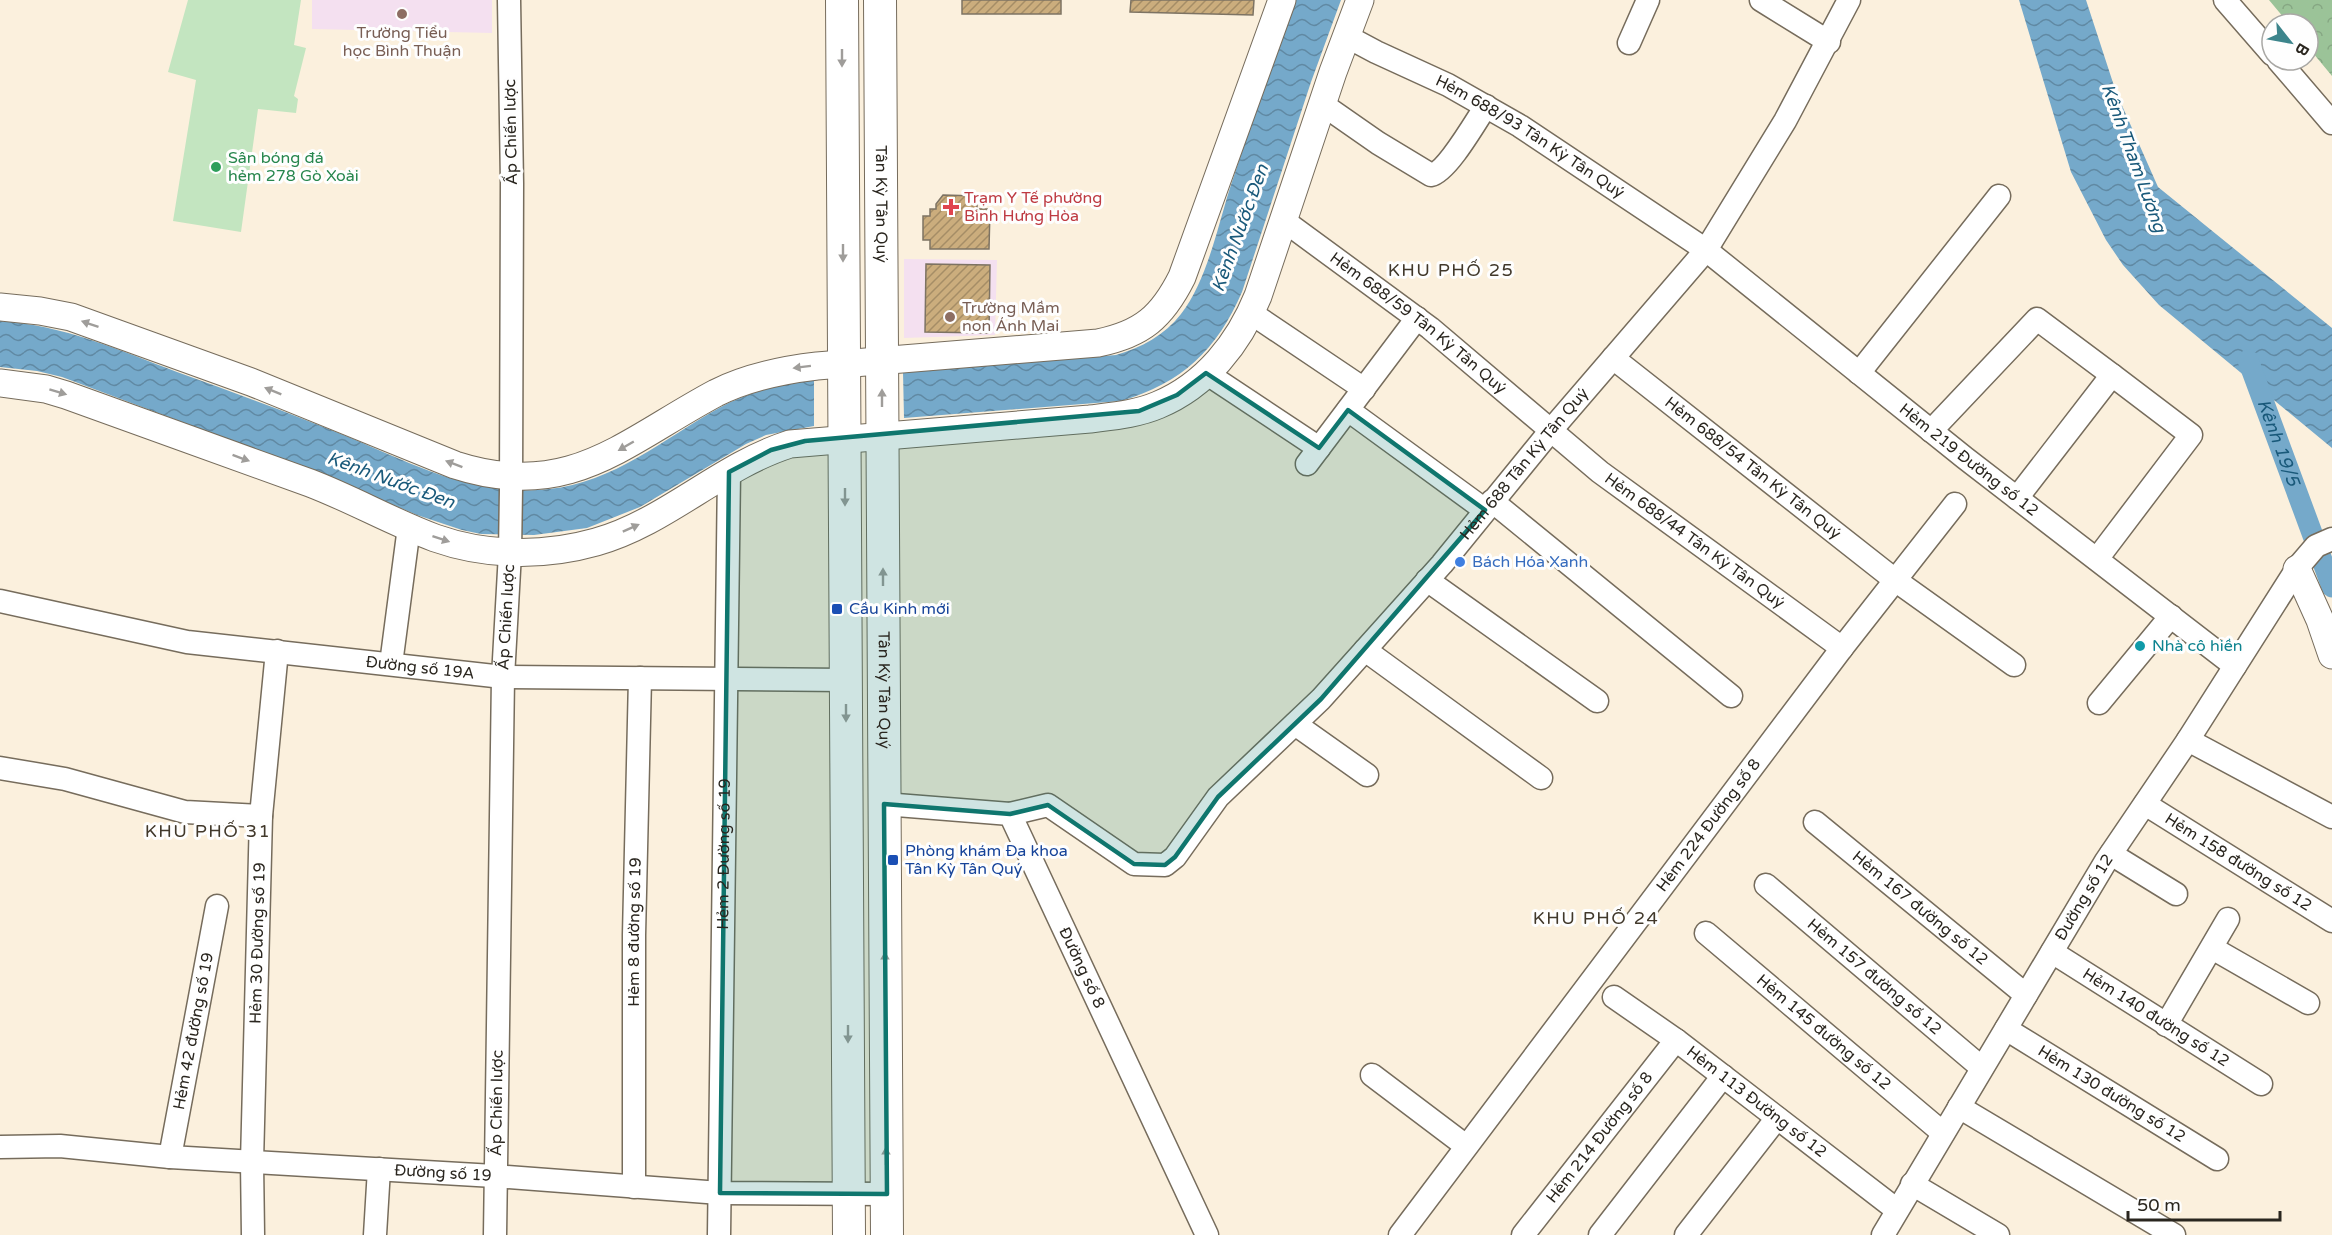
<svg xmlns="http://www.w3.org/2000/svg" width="2332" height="1235" font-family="'Varela Round',sans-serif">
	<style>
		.education { fill: #f4e0f0 }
		.forest { fill: url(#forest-crowns) }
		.park { fill: #c3e5c0 }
		.water { fill: url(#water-waves) }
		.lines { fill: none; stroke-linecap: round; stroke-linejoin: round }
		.canal { stroke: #75a9ca; stroke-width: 21 }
		.building { fill: url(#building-hatch); stroke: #7d7363; stroke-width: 1.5 }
		.minor-casing { stroke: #766c5c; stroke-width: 25 }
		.tertiary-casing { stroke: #766c5c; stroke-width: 29 }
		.secondary-casing { stroke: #766c5c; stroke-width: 34 }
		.minor { stroke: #fff; stroke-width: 22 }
		.tertiary { stroke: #fff; stroke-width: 27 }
		.secondary { stroke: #fff; stroke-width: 32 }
		.oneway { fill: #9f9d9a }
		.marked { fill: #0f766e; fill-opacity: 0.2; stroke: #0f766e; stroke-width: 4.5; stroke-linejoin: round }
		.education-dot { fill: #8d6e63; stroke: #fefefe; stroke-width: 2 }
		.leisure-dot { fill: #2e9e5b; stroke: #fefefe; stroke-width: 2 }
		.health-dot { fill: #e0444e; stroke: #fefefe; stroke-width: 2 }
		.shop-dot { fill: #3f7fe0; stroke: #fefefe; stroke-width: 2 }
		.transit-dot { fill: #1a4fb4; stroke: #fefefe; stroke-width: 2 }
		.culture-dot { fill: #0f9aa8; stroke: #fefefe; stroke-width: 2 }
		.labels { text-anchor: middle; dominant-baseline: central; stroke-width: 6; stroke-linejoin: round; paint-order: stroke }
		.education-label { font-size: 16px; fill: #785e54; stroke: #fefefe }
		.street-label { font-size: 16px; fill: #2a261f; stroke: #fefefe }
		.leisure-label { font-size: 16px; fill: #27864d; stroke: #fefefe; text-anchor: start }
		.health-label { font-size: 16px; fill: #be3a42; stroke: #fefefe; text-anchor: start }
		.shop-label { font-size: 16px; fill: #366cbe; stroke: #fefefe; text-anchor: start }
		.transit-label { font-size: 16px; fill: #164399; stroke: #fefefe; text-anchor: start }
		.culture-label { font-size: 16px; fill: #0d838f; stroke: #fefefe; text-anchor: start }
		.water-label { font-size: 18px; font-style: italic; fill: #19597a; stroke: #fefefe }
		.neighbourhood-label { font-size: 18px; letter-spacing: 1.5px; fill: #41382a; stroke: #fefefe }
	</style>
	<defs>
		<pattern id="forest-crowns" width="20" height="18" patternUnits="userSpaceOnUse" patternTransform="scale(1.5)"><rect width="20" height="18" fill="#9bc398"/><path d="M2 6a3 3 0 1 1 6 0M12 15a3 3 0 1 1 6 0" fill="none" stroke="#86a783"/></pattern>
		<pattern id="water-waves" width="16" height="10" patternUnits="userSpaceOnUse" patternTransform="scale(1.5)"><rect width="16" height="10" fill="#75a9ca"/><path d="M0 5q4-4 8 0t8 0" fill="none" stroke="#6089a3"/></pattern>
		<pattern id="building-hatch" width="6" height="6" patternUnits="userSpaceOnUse" patternTransform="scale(1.5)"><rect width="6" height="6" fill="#cbad7d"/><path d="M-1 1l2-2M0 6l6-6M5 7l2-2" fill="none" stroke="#a58d66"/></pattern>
	</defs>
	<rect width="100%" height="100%" fill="#fbf0dd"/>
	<path class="education" d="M312,0h180v33l-180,-4z
		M904,259l93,1 -2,75 -91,3z"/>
	<path class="forest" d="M2269,0h63v76l-24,-29v-23h-19z"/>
	<path class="park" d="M188,0h113l-7,45 12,3 -12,48 4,3 -2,14 -38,-4 -17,123 -68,-11 23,-141 -28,-8z"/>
	<path class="water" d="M1295,0h46l-30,82 -69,210c-25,58 -60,91 -121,109l-217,17 -1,-46 213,-17c25,-7 49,-20 65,-41 25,-32 36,-84 48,-123 21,-64 43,-128 66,-191z
		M2019,0h67l30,92 42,95 174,141v120l-173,-143 -36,-40 -17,-25 -35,-68z
		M0,321c63,4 119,29 177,51 58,21 116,42 174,66 66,28 124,59 198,51 64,-6 116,-51 170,-81 30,-17 61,-23 95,-29v47l-48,9 -20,9 -106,63 -53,21 -53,7 -53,-1 -19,-4 -45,-15 -99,-42 -256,-96 -25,-6 -37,-4z"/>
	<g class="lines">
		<path class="canal" id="s1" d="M2248,360l84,227"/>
	</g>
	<path class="building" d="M962,0h99v14h-99z
		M1131,0h123l-1,15 -123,-3z
		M943,195l34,1v13h13l-1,40h-59v-9h-7v-24h7v-7h6v-5z
		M926,264l64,1 -1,68 -64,-1z"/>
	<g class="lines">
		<defs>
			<g id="minor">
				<path d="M1761,0l68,42"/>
				<path d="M2225,0l47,54"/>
				<path id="s2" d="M1346,36l30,16 72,33 72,41 186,124 259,208 270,208"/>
				<path d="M1629,43l19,-43"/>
				<path d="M2278,60l54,63"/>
				<path d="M1322,104l56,39 53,32c16,-3 45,-54 55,-69"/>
				<path id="s3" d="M1283,220l147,108 170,144 242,176"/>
				<path d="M1251,313l113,76"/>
				<path id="s4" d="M1613,358l282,222 119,85"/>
				<path d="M1206,373l113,75"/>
				<path d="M1859,373l140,-177"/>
				<path d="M1348,410l137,100"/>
				<path d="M1931,431l106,-112 75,56"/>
				<path d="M1307,464l110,-146"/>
				<path d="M2017,498l95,-123 79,60 -94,124"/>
				<path d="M1492,501l239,195"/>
				<path d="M1427,580l170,121"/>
				<path id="s5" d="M0,601l187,41 316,35 343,3"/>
				<path d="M1365,650l176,128"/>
				<path d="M391,664l18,-137"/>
				<path d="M2099,703l72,-87"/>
				<path d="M1295,724l72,51"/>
				<path d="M2188,740l144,77"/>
				<path d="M0,768l65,11 120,33 76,4"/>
				<path id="s6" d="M884,804l126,10 197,421"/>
				<path id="s7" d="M2145,804l187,117"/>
				<path id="s8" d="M1010,814l38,-9 86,59 31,1 10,-8 43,-60 103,-98 121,-135 110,-135 154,-179 79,-129 64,-121"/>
				<path id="s9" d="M1815,822l211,173"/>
				<path d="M2111,854l65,40"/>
				<path id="s10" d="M1766,885l216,183"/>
				<path id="s11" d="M1706,933l237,200"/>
				<path d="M2212,948l96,55"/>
				<path id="s12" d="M2052,952l209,132"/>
				<path id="s13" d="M1614,997l62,43 221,170"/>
				<path d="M2166,1025l62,-106"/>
				<path id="s14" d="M2006,1029l211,130"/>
				<path d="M1372,1075l94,71"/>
				<path d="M1959,1107l215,128"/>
				<path id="s15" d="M0,1147l60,-1 110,11 324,19 226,17 167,1"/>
				<path id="s16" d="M170,1157l47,-251"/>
				<path d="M1912,1184l86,51"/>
				<path id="s17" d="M634,1187v-252l6,-257"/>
				<path id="s18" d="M253,1235l-1,-73 9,-346 16,-165"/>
				<path d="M375,1235l4,-66"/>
				<path id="s19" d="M495,1235l8,-558 7,-124 1,-64 1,-306 -3,-183"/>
				<path id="s20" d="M719,1235l10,-763"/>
				<path id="s21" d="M1400,1235l442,-587 113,-144"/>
				<path id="s22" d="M1523,1235l153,-195"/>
				<path d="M1600,1235l123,-159"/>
				<path d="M1686,1235l91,-117"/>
				<path id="s23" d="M1883,1235l223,-374 82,-121 110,-173 18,-21 16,-7"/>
			</g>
			<path id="tertiary" d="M0,307l40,4 31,6 180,65 204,83c114,37 169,-23 261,-72 32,-16 66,-23 101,-27l281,-23c44,-9 64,-26 84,-66l100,-277
				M0,383l46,6 20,6c81,29 163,59 244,88 42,16 82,39 125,55 51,18 108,19 161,4 71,-20 124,-76 194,-98l300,-25c23,-3 47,-5 68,-14 48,-20 81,-62 100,-109l75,-224 27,-72
				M2297,569l23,51 12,35"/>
			<g id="secondary">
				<path d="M842,0l7,1235"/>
				<path id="s24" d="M880,0l7,1235"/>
			</g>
		</defs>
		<use href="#minor" class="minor-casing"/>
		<use href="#tertiary" class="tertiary-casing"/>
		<use href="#secondary" class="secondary-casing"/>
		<use href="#minor" class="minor"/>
		<use href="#tertiary" class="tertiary"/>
		<use href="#secondary" class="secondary"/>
	</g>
	<defs><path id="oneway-solid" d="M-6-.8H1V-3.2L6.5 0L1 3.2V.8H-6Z" transform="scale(1.5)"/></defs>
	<g class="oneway">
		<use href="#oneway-solid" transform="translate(842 58) rotate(90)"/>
		<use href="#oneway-solid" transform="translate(843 253) rotate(90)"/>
		<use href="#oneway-solid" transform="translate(90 324) rotate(-161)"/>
		<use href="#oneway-solid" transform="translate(802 367) rotate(173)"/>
		<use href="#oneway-solid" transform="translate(273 391) rotate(-158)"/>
		<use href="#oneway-solid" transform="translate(58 392) rotate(17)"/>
		<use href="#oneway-solid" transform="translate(882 398) rotate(-90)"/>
		<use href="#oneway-solid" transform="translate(626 446) rotate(150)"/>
		<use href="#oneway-solid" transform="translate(241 458) rotate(20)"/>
		<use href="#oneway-solid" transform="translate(454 464) rotate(-159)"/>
		<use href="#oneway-solid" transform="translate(845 497) rotate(90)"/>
		<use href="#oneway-solid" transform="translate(631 528) rotate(-24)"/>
		<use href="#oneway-solid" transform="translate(441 539) rotate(18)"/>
		<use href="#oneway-solid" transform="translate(883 577) rotate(-90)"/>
		<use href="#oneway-solid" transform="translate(846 713) rotate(90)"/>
		<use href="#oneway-solid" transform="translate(885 961) rotate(-90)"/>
		<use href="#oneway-solid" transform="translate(848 1034) rotate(90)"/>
		<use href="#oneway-solid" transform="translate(886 1156) rotate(-90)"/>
	</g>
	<path class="marked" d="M1206,373l113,75 29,-38 137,100 -164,189 -103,98 -43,60 -10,8 -31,-1 -86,-59 -38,9 -126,-10 3,390 -167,-1 9,-721 42,-22 34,-9 334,-30 38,-16z"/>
	<g class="education-dot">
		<circle cx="402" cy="14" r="6"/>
		<circle cx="950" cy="317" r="6"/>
	</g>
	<circle class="leisure-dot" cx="216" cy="167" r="6"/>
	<path class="health-dot" d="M948 198h6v6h6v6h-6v6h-6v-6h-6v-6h6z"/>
	<circle class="shop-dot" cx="1460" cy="562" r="6"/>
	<g class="transit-dot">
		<rect x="831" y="603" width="12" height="12" rx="3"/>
		<rect x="887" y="854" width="12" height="12" rx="3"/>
	</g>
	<circle class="culture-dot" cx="2140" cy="646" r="6"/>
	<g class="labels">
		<g class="education-label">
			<text x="402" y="33">Trường Tiểu<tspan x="402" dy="18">học Bình Thuận</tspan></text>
			<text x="962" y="308" text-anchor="start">Trường Mầm<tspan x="962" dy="18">non Ánh Mai</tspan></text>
		</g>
		<g class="street-label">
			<text transform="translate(511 132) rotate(-91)">Ấp Chiến lược</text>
			<text stroke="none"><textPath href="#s2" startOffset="210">Hẻm 688/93 Tân Kỳ Tân Quý</textPath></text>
			<text stroke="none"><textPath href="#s24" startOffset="204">Tân Kỳ Tân Quý</textPath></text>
			<text stroke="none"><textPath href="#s3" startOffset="170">Hẻm 688/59 Tân Kỳ Tân Quý</textPath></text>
			<text stroke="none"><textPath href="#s2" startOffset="756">Hẻm 219 Đường số 12</textPath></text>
			<text stroke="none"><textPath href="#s8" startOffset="714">Hẻm 688 Tân Kỳ Tân Quý</textPath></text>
			<text stroke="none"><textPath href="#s4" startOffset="178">Hẻm 688/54 Tân Kỳ Tân Quý</textPath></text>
			<text stroke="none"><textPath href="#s3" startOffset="522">Hẻm 688/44 Tân Kỳ Tân Quý</textPath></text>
			<text stroke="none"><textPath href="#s19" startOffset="618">Ấp Chiến lược</textPath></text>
			<text stroke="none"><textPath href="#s5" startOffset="426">Đường số 19A</textPath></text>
			<text stroke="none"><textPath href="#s24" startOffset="690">Tân Kỳ Tân Quý</textPath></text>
			<text stroke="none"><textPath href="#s21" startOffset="513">Hẻm 224 Đường số 8</textPath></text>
			<text stroke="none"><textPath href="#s20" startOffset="381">Hẻm 2 Đường số 19</textPath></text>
			<text stroke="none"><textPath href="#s7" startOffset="110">Hẻm 158 đường số 12</textPath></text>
			<text stroke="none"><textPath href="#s23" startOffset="393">Đường số 12</textPath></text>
			<text stroke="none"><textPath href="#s9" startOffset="136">Hẻm 167 đường số 12</textPath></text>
			<text stroke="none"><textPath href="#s17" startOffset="255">Hẻm 8 đường số 19</textPath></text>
			<text stroke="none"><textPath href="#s18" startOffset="292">Hẻm 30 Đường số 19</textPath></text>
			<text stroke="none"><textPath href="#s6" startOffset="296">Đường số 8</textPath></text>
			<text stroke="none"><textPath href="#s10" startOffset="142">Hẻm 157 đường số 12</textPath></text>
			<text stroke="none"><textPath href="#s12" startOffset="123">Hẻm 140 đường số 12</textPath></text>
			<text stroke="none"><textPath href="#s16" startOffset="128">Hẻm 42 đường số 19</textPath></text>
			<text stroke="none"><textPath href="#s11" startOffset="154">Hẻm 145 đường số 12</textPath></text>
			<text stroke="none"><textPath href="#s14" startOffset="124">Hẻm 130 đường số 12</textPath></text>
			<text stroke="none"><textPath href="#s13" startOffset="177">Hẻm 113 Đường số 12</textPath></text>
			<text stroke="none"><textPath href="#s19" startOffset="132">Ấp Chiến lược</textPath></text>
			<text stroke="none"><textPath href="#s22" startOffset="124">Hẻm 214 Đường số 8</textPath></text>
			<text stroke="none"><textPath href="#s15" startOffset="444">Đường số 19</textPath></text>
		</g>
		<g class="leisure-label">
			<text x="228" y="158">Sân bóng đá<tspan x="228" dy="18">hẻm 278 Gò Xoài</tspan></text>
		</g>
		<g class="health-label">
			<text x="964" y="198">Trạm Y Tế phường<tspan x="964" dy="18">Bình Hưng Hòa</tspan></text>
		</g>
		<g class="shop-label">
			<text x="1472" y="562">Bách Hóa Xanh</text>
		</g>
		<g class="transit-label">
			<text x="849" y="609">Cầu Kinh mới</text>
			<text x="905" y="851">Phòng khám Đa khoa<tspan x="905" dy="18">Tân Kỳ Tân Quý</tspan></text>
		</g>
		<g class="culture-label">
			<text x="2152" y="646">Nhà cô hiền</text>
		</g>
		<g class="water-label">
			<text transform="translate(2134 158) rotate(70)">Kênh Tham Lương</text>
			<text transform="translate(1240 228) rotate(-70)">Kênh Nước Đen</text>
			<text stroke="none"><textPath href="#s1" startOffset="88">Kênh 19/5</textPath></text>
			<text transform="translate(391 480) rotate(20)">Kênh Nước Đen</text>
		</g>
		<g class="neighbourhood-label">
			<text x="1451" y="270">KHU PHỐ 25</text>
			<text x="208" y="831">KHU PHỐ 31</text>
			<text x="1596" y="918">KHU PHỐ 24</text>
		</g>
	</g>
	<g transform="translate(2290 42) rotate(121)"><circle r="28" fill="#fefefe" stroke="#a9a8a5" stroke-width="1.5"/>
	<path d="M0-4.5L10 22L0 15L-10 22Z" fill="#3d858c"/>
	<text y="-9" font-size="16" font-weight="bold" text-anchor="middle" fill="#2a261f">B</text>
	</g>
	<path d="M2128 1211v9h152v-9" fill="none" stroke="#2a261f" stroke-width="3"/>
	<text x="2137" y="1211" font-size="18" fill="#2a261f" stroke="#fefefe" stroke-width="4.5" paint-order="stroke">50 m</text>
</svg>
